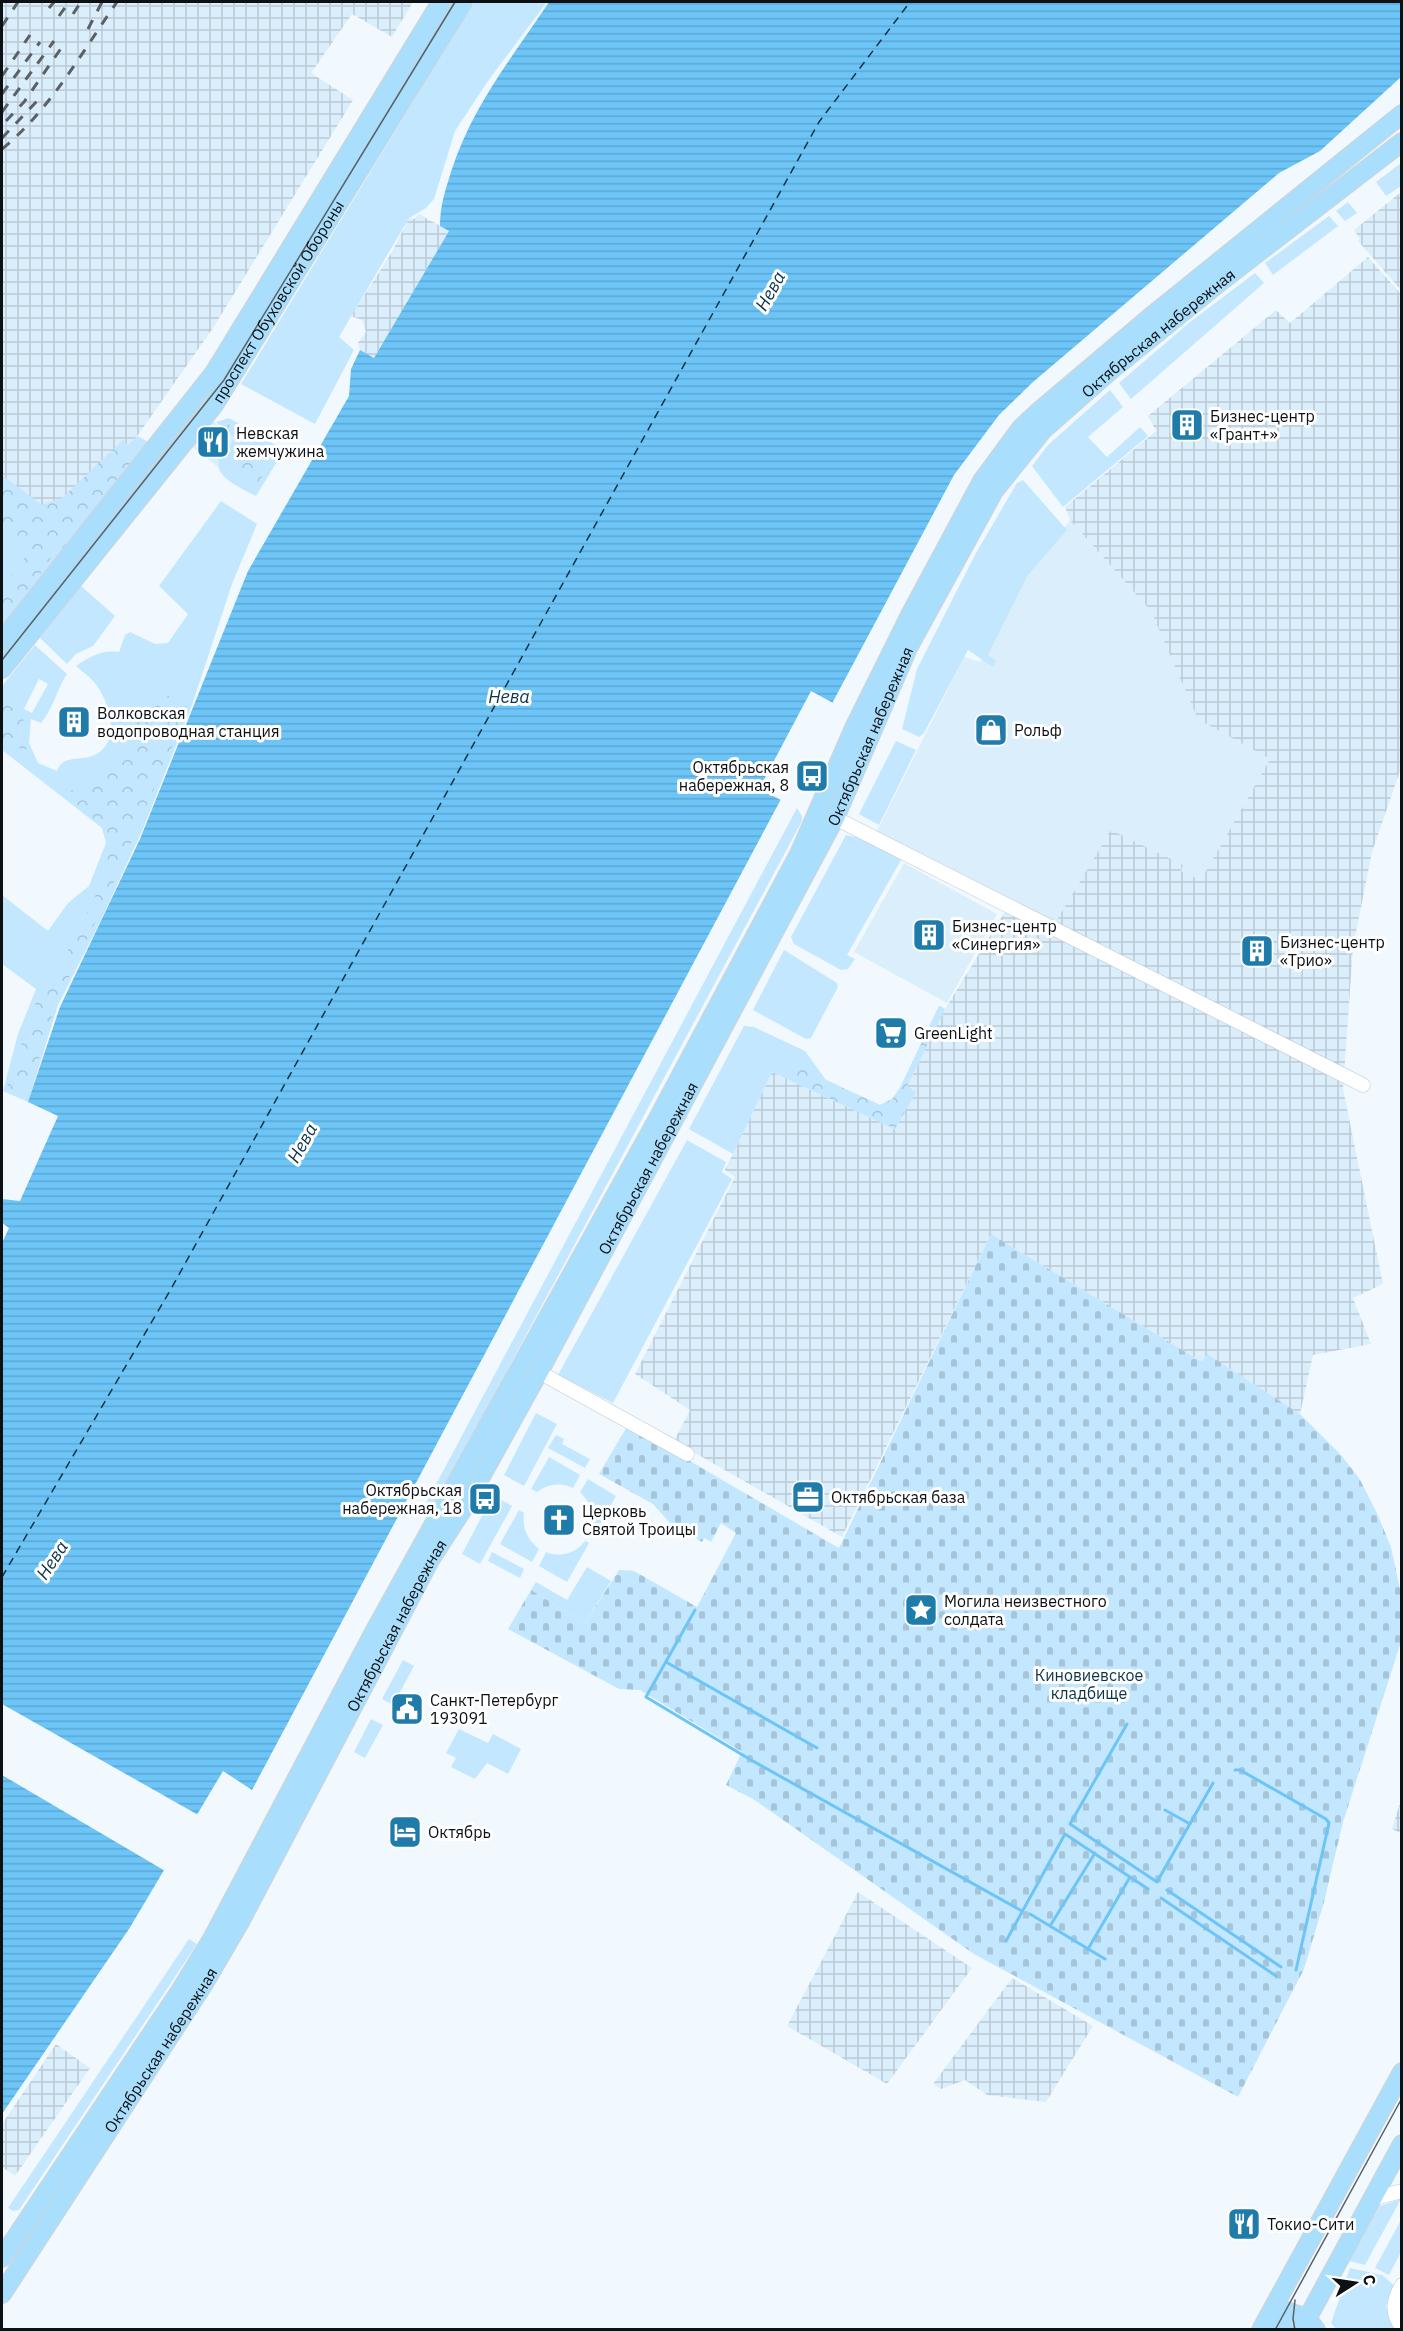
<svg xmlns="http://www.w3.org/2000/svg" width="1403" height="2331" font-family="'IBM Plex Sans',sans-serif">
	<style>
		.built { fill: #daeefb }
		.industrial { fill: url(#industrial-grid) }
		.green { fill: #c3e7fe; fill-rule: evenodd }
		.forest { fill: url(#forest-crowns) }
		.cemetery { fill: url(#cemetery-stones) }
		.water { fill: url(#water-rules) }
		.pier { fill: #f1f9fe }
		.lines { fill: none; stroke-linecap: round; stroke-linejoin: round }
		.stream { stroke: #6dc4f7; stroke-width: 3 }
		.ferry { stroke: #0d3449; stroke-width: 1.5; stroke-dasharray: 8 6; stroke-linecap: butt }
		.minor-casing { stroke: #becad1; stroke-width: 15 }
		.major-casing { stroke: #d3d4d5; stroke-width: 20 }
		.minor { stroke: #fff; stroke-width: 14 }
		.major { stroke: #a9defd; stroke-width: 18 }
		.tram { stroke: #5a6063; stroke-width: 1.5 }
		.rail { stroke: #5a6063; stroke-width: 3; stroke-dasharray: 10 10; stroke-linecap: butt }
		.labels { text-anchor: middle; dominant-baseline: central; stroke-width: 6; stroke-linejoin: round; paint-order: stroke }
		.street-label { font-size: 16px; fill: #0d1114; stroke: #fff }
		.poi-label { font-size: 16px; fill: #0d1114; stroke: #fff; text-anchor: start }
		.park-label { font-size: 16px; fill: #0c3448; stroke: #fff }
		.water-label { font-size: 18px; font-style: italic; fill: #0d3449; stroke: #fff }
	</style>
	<defs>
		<pattern id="industrial-grid" width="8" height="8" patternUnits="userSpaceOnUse" patternTransform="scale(1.5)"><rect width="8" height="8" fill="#daeefb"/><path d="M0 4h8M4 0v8" fill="none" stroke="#bacbd6"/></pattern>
		<pattern id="forest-crowns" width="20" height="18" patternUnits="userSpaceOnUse" patternTransform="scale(1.5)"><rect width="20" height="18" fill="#c3e7fe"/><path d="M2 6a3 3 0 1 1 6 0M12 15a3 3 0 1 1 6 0" fill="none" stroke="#a6c5d9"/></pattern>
		<pattern id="cemetery-stones" width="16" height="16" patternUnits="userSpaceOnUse" patternTransform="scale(1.5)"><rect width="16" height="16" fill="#c3e7fe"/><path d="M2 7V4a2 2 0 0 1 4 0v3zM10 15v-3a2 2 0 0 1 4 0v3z" fill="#a6c5d9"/></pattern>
		<pattern id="water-rules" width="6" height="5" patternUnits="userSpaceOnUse" patternTransform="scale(1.5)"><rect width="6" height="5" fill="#6dc4f7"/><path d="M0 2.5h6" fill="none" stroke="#5da7d3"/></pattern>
	</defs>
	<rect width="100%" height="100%" fill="#f1f9fe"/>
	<path class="built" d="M212,420l26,20 -20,27 -27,-21z
		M1070,520l81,91 50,110 69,38 -69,121 -20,-9 2,-6 -128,59 -180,-89 89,-178 16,5 48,-92 17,-15z
		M904,863l93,51 -50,89 -93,-51z"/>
	<path class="industrial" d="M2,2h411l-21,35 -40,-23 -41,59 42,27 -140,228 -75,107 -101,126 -35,-28z
		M1401,192v98l-43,-49 2,-2 -6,-9z
		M419,214l30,17 -75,127 -14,-8 -2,-7 8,-11 -4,-12 -11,-4 41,-64 17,-34 5,1z
		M1368,257l34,38 -1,473 -29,84 -19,95 -10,142 40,195 -30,14 18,46 -58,11 -13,59 -92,-59 -6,7 -211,-128 -149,303 -168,-96 16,-31 -55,-36 100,-197 -10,-7 47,-98 123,57 20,-38 -8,-5 38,-77 66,-107 44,21 56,-93 72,35 -2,6 20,9 69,-121 -69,-38 -4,-4 -46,-106 -81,-91 -5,-13 91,-76 -8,-15 128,-106 14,13z
		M1401,1800l1,33h-1l-9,-4z
		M858,1892l114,76 -85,116 -100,-58z
		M1012,1978l81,48 -47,76 -59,-7 -22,-15 -24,9 -8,-5z
		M56,2044l34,24 -75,108 -13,-9v-43z"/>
	<path class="green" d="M474,2h73l-59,79 -33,50 -21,68 -8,9 -17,10 -70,119 15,13 -39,74 -74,-40z
		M1401,163v23l-15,10 -10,-14z
		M1348,202l9,11 -12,8 -9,-10z
		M1329,216l9,10 -65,49 -8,-12z
		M1255,273l9,10 -133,116 -12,-16 71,-61z
		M1110,390l13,17 -35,30 19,20 33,-30 8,9 -85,71 -31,-41 16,-21z
		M229,418l55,32 -28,46c-14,-8 -47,-20 -35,-40h6l4,-6 -3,-3 7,-9 -19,-16z
		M138,436l10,6 -146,184v-150l38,29 22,-2z
		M1023,480l44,50 -39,45 -40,80 8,6 -3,6 -25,-17 -44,83 -5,4 -17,-8 15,-60 59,-116 41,-70z
		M221,501l36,23 -25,60 -41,124 -49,123 -43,93 -41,81 -30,97 -25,-11 15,-57 18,-45 -34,-25v-69l46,36 20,-28 21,-17 17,-43 -4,-15 -100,-78v-64l33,-41 32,29c-10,15 -14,35 -26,49l-10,-4 -2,24 9,20 19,8c5,-16 21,-10 35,-15 31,-11 18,-57 1,-75 -5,-6 -12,-10 -17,-15 15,-10 25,-16 43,-14l6,-17 5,-3 25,12 13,-1 20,-29 -29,-28zM39,679l9,5 -16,29 -8,-4z
		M80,585l35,31 -22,30 -17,8 -9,10 -27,-26z
		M896,741l20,9 -37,75 -20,-11z
		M797,808l5,8v5l-364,678 -3,4h-9z
		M846,835l14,3 41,22 -54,95 8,4 -7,10 -7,1 -47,-26 -3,-7z
		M784,950l53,33 1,4 -27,51 -5,1 -53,-29z
		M939,1006l6,3 -38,77 9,6 -21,37 -123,-57 -39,82 -44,-25 55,-103 10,1 51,24 21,29 54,25 12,-6 8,-11z
		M687,1140l39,22 -4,10 10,7 -119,224 -55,-28z
		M536,1413l21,11 -33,62 -20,-11z
		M556,1435l8,4 -2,5 28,15 -5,9 -37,-20z
		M549,1457l31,18 -7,13c-13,-6 -25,-4 -36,4l-6,-3z
		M588,1479l28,17 -22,39 -4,-1c6,-16 2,-30 -10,-42z
		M493,1495l19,11 -32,58 -18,-10z
		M519,1510l5,3c-2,15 3,26 15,36l-7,13 -32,-18z
		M585,1541l4,2 -22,39 -28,-16 7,-14c15,6 30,1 39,-11z
		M492,1552l32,17 -4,9 -32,-17z
		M587,1567l24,14 -26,42 -54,-33 5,-8 31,18z
		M403,1660l11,6 -21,39 -11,-6z
		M371,1719l12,6 -18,33 -11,-6z
		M459,1729l29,14 5,-9 28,15 -13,25 -21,-11 -12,16 -24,-12 5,-9 -10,-5z
		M189,1939l8,5 -178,266 -6,1 -5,-3z
		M1401,2199l-36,66 -16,-4 31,-55z
		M1401,2220v32l-12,23 -14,-7z
		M1350,2268l32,7 14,12 -10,19 5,17 7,6h-62l-5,-6z"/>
	<path class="forest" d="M224,424l8,1 47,27 -24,35c-10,-7 -20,-11 -29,-19l16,-11 -3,-17z
		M123,440l13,15 -74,94 -7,2 -19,30 -34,41v-32l28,-40 -28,-23v-52l40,30 20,-7z
		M151,691l33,9 4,10 -78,181 -54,113 -27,86 -23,-1 34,-98 18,-21 36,-71 16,-48 -6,-24 -37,-30 8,-11 44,-17 14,-45z
		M2,701c24,14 29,27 23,54l-14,-17h-9z
		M939,1006l6,3 -38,77 9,6 -21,37 -114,-53 3,-8 7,-5 15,4 20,13 54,25 12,-6 8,-11z"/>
	<path class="cemetery" d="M991,1234l211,128 5,-8 93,60 41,41 18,23 17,33 15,36 10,47v48l-58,180 -19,80 -20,67 -66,128 -264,-143 -221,-155 -27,-14 16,-33 -102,-62 -21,-1 -111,-60 23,-39 54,33 34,-53 15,1 63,36 39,-74 -15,-10 -10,19 -7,-4 -2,4 -32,-19 -17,-19 -54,-30 29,-49 211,123z"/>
	<path class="water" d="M549,2h852v75l-81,74 -41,22 -246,209 -34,33 -45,60 -702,1315 -29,-19 -94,158 -127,185v-871l7,-15 -7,-5v-24l18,2 38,-85 -30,-14 32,-95 80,-168 108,-268 101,-175 2,-27 9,-19 14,8 75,-127 -9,-5c0,-20 5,-35 11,-54 21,-66 61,-114 98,-170z"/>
	<path class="pier" d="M811,691l24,13 -52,97 -24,-12z
		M2,1704l198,112 -33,56 -165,-97z"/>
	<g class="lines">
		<path class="stream" d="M695,1610l-49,87 105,63 271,151
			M666,1662l151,86
			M1127,1724l-57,100 87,58 56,-99
			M1235,1770h5l86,49 3,4 -33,147
			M1165,1810l25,14
			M1167,1890l114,77
			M1161,1898l115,78
			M1030,1914l75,45
			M1050,1926l45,-73
			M1006,1941l59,-107 83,55
			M1088,1949l42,-72"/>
		<path class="ferry" d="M2,1577l169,-288 648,-1167 91,-120"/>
		<defs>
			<path id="minor" d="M835,818l528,267
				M539,1372l148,82
				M1372,2199l30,-8
				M1402,2285c-9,15 -11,28 0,42"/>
			<g id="major">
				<path d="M2,641l212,-268 227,-371"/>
				<path id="s1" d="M2,669l212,-264 249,-403"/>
				<path d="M2,2258l178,-267 32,-52 161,-305 284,-514 142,-266 55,-126 56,-113 72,-134 39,-53 16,-15 117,-99 248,-200"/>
				<path id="s2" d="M2,2294l203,-312 35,-60 190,-362 33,-51 76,-137 296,-554 73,-170 86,-157 49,-61 67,-59 110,-89 182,-140"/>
				<path d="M1274,2307l33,11 9,12"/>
				<path d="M1274,2307l10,23"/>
				<path d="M1261,2330l141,-258"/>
				<path d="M1301,2330l101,-186"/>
			</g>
		</defs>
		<use href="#minor" class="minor-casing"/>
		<use href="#major" class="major-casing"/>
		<use href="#minor" class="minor"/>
		<use href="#major" class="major"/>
		<path class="tram" d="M2,660l222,-280 231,-378
			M1295,2300l-2,19 2,11
			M1275,2330l127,-232"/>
		<path class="rail" d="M49,8l5,-6
			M73,14l8,-12
			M59,16l10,-14
			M2,26l16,-24
			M88,29l14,-27
			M2,76l28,-41
			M2,94l38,-52
			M2,112l52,-71
			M6,121l18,-19 38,-55
			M2,138l35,-37
			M2,149c48,-39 80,-97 115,-147"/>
	</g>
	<defs>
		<symbol id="building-square" viewBox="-11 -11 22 22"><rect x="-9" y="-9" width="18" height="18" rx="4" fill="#1f7ba9" stroke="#fff"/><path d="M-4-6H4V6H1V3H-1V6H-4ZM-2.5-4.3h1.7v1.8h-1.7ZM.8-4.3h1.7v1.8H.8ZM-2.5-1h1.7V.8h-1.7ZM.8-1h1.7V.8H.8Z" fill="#fff"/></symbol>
		<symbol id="restaurant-square" viewBox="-11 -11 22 22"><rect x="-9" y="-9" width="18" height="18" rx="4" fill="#1f7ba9" stroke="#fff"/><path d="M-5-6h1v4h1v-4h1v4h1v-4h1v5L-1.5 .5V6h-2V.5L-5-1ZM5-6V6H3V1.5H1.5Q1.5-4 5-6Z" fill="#fff"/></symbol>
		<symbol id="shop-square" viewBox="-11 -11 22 22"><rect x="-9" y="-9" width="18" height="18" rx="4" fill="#1f7ba9" stroke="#fff"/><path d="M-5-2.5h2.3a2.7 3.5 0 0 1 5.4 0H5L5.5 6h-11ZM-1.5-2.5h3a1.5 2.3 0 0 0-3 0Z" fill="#fff"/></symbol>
		<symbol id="bus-square" viewBox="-11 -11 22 22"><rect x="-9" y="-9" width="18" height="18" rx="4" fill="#1f7ba9" stroke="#fff"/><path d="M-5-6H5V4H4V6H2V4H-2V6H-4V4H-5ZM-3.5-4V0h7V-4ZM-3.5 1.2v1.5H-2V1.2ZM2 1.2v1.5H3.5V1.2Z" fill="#fff"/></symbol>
		<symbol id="supermarket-square" viewBox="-11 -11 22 22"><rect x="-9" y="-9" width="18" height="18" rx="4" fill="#1f7ba9" stroke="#fff"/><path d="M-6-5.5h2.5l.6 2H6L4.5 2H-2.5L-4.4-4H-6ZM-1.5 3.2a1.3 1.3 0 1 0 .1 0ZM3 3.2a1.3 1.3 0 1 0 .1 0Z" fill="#fff"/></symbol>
		<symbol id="office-square" viewBox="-11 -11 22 22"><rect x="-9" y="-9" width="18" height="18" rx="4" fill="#1f7ba9" stroke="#fff"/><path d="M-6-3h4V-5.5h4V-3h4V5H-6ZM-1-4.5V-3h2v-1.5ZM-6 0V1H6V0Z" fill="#fff"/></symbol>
		<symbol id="church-square" viewBox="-11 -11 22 22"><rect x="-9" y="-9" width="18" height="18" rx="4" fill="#1f7ba9" stroke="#fff"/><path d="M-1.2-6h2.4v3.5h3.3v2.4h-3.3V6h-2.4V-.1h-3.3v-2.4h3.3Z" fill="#fff"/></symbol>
		<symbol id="sight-square" viewBox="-11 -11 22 22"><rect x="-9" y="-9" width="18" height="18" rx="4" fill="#1f7ba9" stroke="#fff"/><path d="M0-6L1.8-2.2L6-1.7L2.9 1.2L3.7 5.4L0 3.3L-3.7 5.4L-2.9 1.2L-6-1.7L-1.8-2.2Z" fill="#fff"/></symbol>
		<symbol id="civic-square" viewBox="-11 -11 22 22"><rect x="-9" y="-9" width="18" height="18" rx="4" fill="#1f7ba9" stroke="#fff"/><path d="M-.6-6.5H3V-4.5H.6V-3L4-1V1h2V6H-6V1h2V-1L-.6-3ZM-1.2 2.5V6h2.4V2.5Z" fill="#fff"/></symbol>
		<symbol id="hotel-square" viewBox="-11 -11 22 22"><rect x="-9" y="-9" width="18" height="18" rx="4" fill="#1f7ba9" stroke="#fff"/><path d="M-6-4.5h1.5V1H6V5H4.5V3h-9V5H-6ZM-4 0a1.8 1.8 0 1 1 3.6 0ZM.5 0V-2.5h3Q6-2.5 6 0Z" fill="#fff"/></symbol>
	</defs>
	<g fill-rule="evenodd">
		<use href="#building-square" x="1168" y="406" width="38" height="38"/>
		<use href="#restaurant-square" x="194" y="423" width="38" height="38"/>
		<use href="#building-square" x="55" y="703" width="38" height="38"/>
		<use href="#shop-square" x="972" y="711" width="38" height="38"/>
		<use href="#bus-square" x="793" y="757" width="38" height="38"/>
		<use href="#building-square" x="910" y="916" width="38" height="38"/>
		<use href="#building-square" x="1238" y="932" width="38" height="38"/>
		<use href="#supermarket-square" x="872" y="1014" width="38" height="38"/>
		<use href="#office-square" x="789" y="1478" width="38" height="38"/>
		<use href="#bus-square" x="466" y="1480" width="38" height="38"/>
		<use href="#church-square" x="540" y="1501" width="38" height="38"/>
		<use href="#sight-square" x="902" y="1591" width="38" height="38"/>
		<use href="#civic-square" x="388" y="1690" width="38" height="38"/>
		<use href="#hotel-square" x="386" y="1813" width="38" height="38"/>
		<use href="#restaurant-square" x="1225" y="2205" width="38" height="38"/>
	</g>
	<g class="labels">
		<g class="street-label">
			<text stroke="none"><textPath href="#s1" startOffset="460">проспект Обуховской Обороны</textPath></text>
			<text stroke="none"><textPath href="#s2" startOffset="2289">Октябрьская набережная</textPath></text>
			<text stroke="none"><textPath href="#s2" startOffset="1785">Октябрьская набережная</textPath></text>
			<text stroke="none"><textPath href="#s2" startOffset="1299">Октябрьская набережная</textPath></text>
			<text stroke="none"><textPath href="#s2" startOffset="777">Октябрьская набережная</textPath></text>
			<text stroke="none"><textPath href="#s2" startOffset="291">Октябрьская набережная</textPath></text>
		</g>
		<g class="poi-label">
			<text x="1210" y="416">Бизнес-центр<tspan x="1210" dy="18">«Грант+»</tspan></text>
			<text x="236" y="433">Невская<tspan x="236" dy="18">жемчужина</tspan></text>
			<text x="97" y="713">Волковская<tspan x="97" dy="18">водопроводная станция</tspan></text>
			<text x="1014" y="730">Рольф</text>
			<text x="789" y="767" text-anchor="end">Октябрьская<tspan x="789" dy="18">набережная, 8</tspan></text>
			<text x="952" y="926">Бизнес-центр<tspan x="952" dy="18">«Синергия»</tspan></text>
			<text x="1280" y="942">Бизнес-центр<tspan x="1280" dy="18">«Трио»</tspan></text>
			<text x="914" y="1033">GreenLight</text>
			<text x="462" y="1490" text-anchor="end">Октябрьская<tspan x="462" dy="18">набережная, 18</tspan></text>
			<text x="831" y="1497">Октябрьская база</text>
			<text x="582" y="1511">Церковь<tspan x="582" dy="18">Святой Троицы</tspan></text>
			<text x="944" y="1601">Могила неизвестного<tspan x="944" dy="18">солдата</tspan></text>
			<text x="430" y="1700">Санкт-Петербург<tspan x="430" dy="18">193091</tspan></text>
			<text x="428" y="1832">Октябрь</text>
			<text x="1267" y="2224">Токио-Сити</text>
		</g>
		<g class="park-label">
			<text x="1089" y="1675">Киновиевское<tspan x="1089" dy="18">кладбище</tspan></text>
		</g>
		<g class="water-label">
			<text transform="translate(770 291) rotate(-61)">Нева</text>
			<text x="509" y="696">Нева</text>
			<text transform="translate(302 1143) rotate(-61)">Нева</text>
			<text transform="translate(52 1560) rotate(-57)">Нева</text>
		</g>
	</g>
	<rect width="1403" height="2331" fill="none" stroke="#0d1114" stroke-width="6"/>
	<g transform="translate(1355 2283) rotate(78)" stroke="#ffffff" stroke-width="4.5" paint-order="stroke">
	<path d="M0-4.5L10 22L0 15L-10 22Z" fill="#0d1114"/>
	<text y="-9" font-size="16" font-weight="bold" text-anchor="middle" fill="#0d1114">С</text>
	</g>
</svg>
